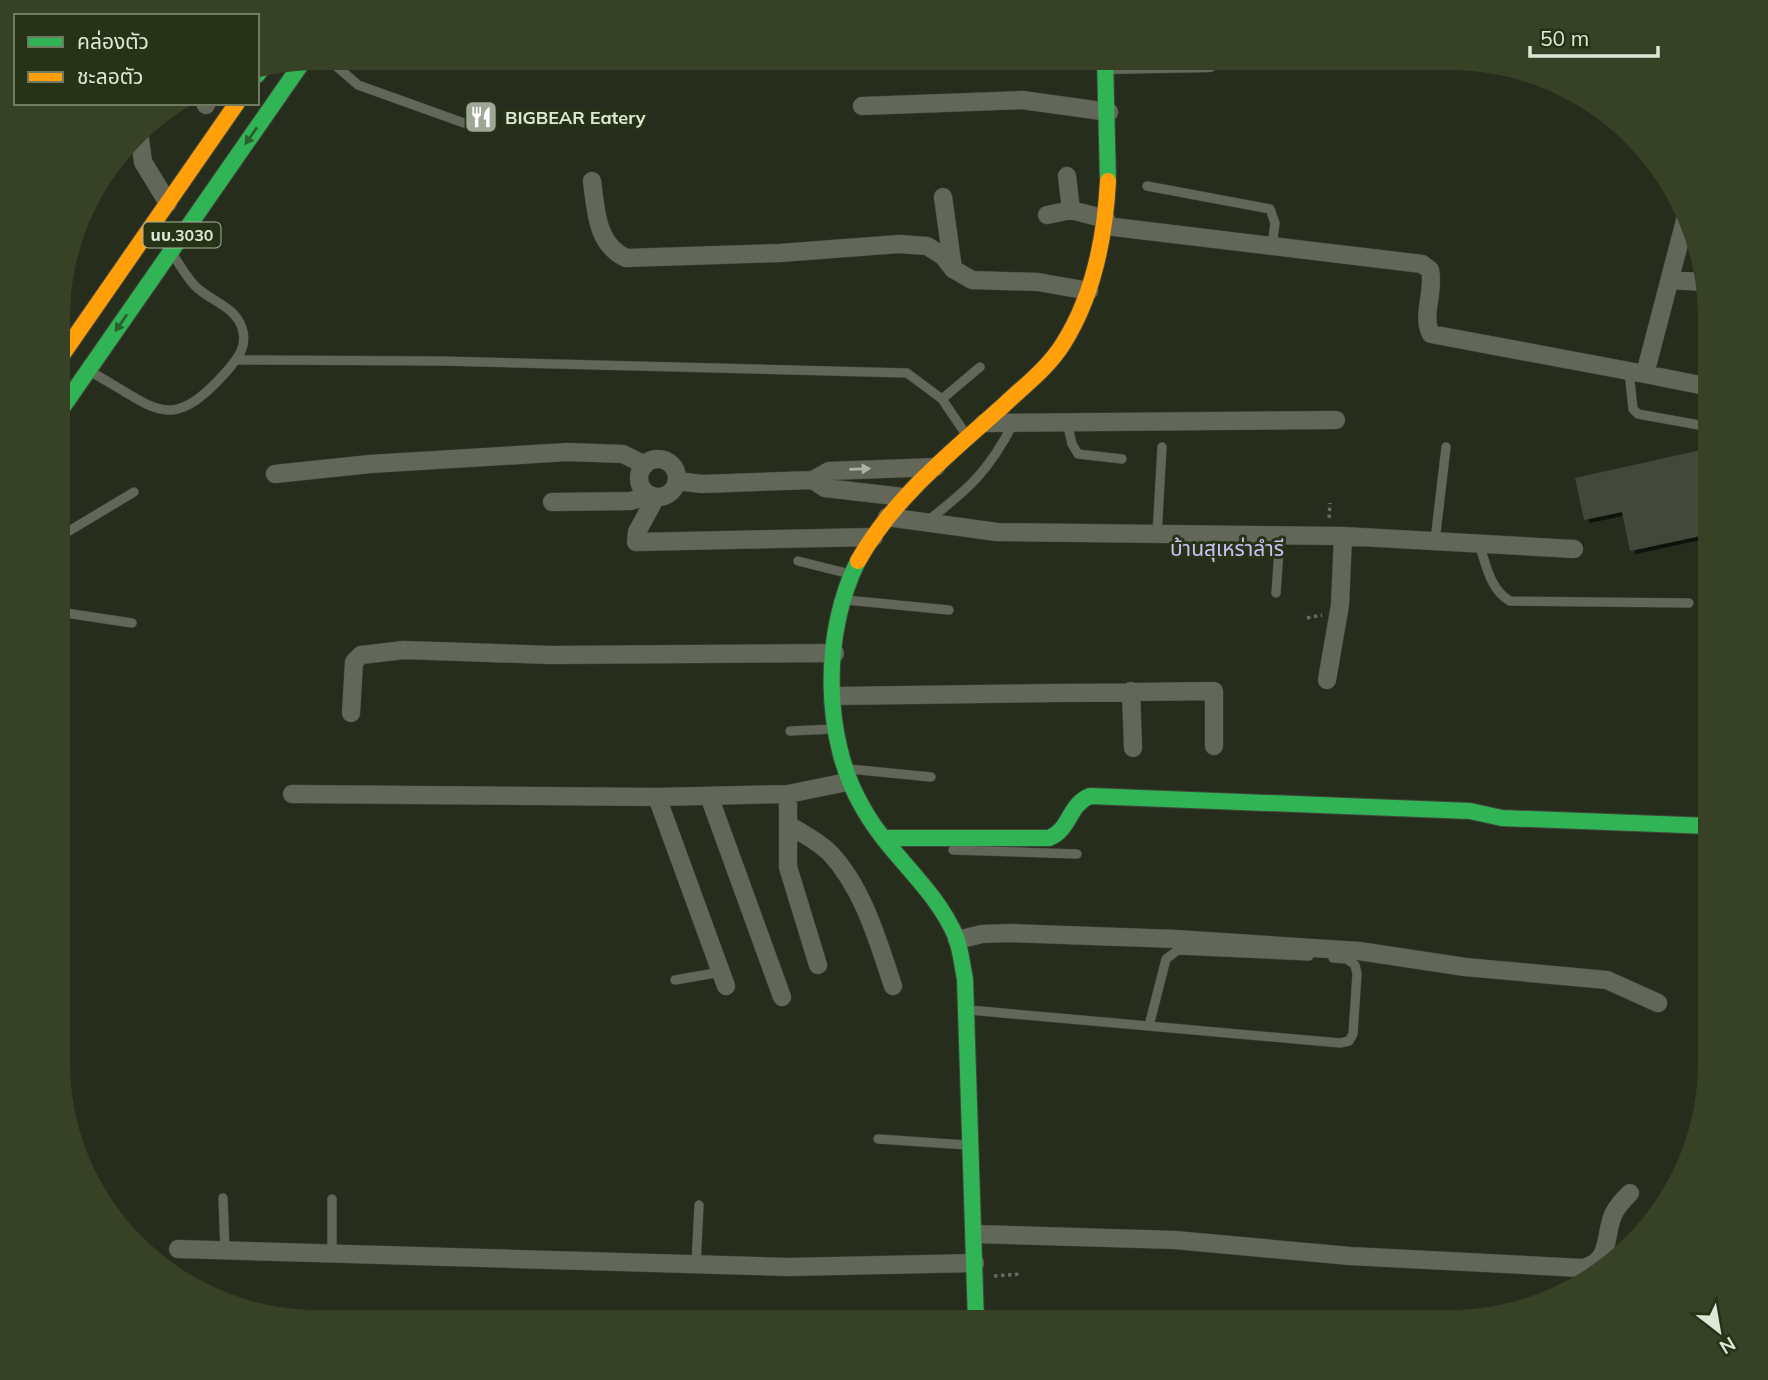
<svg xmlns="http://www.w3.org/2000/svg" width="1768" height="1380" font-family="Mulish,'Noto Sans Thai',sans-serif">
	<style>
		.building { fill: #42483b; filter: url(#shadow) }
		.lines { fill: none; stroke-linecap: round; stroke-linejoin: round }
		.lane-casing { stroke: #41463a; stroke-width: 10 }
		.street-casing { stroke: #41463a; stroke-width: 19 }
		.fast-casing { stroke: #41463a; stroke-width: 18 }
		.slow-casing { stroke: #41463a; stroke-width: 18 }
		.path { stroke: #666b5f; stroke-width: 3.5; stroke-dasharray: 3.5 3.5; stroke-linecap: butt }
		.lane { stroke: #62675a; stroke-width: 9 }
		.street { stroke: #62675a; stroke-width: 18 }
		.fast { stroke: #30b455; stroke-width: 16 }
		.slow { stroke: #ff9f0a; stroke-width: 16 }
		.oneway { fill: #2a602d }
		.oneway2 { fill: #adb4a5 }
		.labels { text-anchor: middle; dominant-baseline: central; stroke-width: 6; stroke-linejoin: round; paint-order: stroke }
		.shield { fill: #273317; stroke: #a8b29d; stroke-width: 2 }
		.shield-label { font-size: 16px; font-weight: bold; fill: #dfe8d7 }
		.poi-label { font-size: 18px; font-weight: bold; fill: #dfe8d7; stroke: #273317; text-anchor: start }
		.quarter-label { font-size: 21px; fill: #ccc0f9; stroke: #273317 }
	</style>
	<defs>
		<filter id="shadow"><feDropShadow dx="5.5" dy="3" stdDeviation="0" flood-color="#0009"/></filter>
	</defs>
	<rect width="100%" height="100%" fill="#262d1d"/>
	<path class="building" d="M1710,448v86l-80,17 -8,-39 -38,8 -9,-42z"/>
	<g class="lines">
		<defs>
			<path id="lane" d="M327,58l31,27 106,38
				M1147,186l123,23 5,14 -3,24
				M237,360l204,1 466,12 35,26 25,37
				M1629,371l4,38 5,5 72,13
				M91,372c66,36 78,64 136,-1 11,-13 21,-25 15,-43 -7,-22 -32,-27 -47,-42 -8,-9 -15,-20 -21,-30
				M942,399l38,-32
				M1067,422l5,22 6,10 44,5
				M926,522c43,-33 63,-51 88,-100
				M1157,535l5,-88
				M59,537l75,-45
				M1435,541l11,-94
				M1479,544c7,20 11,46 31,57l179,2
				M798,561l52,13
				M1276,593l4,-57
				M846,600l103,10
				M59,612l73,11
				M790,731l44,-2
				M849,769l82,8
				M953,850l124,4
				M675,980l46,-8
				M969,1010l371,33 9,-2 4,-7 4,-60 -2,-9 -8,-6 -14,-1
				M1149,1026l17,-67 12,-9 131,6
				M878,1139l89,6
				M223,1198l2,52
				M332,1253v-54
				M696,1265l3,-60"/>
			<path id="street" d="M1106,65l103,-2 8,-5
				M205,103l1,2
				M862,106l160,-6 87,12
				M139,132l4,30 25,41
				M1067,176l4,34
				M592,181c4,29 4,63 34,77l154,-5 119,-9 28,2 16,10 10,13 19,11 66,2 51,9
				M943,197l10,72
				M1047,215l24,-5 35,9
				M1106,226l316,38 8,6c5,21 -9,46 1,64l214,40 42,-161
				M1671,280l32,2
				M1645,374l65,13
				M984,423l352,-3
				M639 478a19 19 0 1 1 38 0a19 19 0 1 1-38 0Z
				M275,474l95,-10 198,-12 55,2 22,11
				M677,481l25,3 111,-4
				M656,497l-19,35 -1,10 238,-5
				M903,497l-78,-9 -12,-8 16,-9 107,-4
				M552,502l79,-1 18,-6
				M887,517l110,15 346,4 231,13
				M1327,680l13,-75 3,-69
				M1131,691l2,57
				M836,696l378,-5v55
				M351,713l3,-51 7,-7 9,-1 34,-4 146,5 285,-2
				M292,794l365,3 131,-3 59,-12
				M788,794v73l30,98
				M709,796l73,201
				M657,797l69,189
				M789,825c14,9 29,16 41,28 33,35 48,88 63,133
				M957,940l25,-6 28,-1 166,6 183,12 106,16 142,13 51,23
				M975,1234l200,6 175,16 232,12c29,-5 22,-31 31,-53 4,-9 10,-15 17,-22
				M178,1249l612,18 185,-4"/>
			<path id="fast" d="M1105,58l3,123
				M257,75l6,-8
				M60,411l244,-351
				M858,561c-36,71 -36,178 5,247 26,47 72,79 93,129 5,14 6,28 9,42l11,343
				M883,838h166c22,-9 19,-33 41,-42l380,15 32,7 208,8"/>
			<path id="slow" d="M60,358l177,-255
				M858,561c36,-64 93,-108 146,-156 20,-19 44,-37 59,-61 31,-49 42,-106 45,-163"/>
		</defs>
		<use href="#lane" class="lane-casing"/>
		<use href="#street" class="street-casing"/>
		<use href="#fast" class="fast-casing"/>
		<use href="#slow" class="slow-casing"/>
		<path class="path" d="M1329,518l1,-15
			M1307,618l15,-3
			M994,1276l26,-2"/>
		<use href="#lane" class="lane"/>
		<use href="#street" class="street"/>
		<use href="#fast" class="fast"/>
		<use href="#slow" class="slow"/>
	</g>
	<defs><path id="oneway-solid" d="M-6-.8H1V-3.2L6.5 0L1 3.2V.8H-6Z" transform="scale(1.75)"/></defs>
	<g class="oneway">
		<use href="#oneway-solid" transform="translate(251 136) rotate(125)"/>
		<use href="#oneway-solid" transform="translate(121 323) rotate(125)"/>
	</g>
	<use class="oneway2" href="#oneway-solid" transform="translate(860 469) rotate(-2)"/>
	<defs>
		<symbol id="restaurant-square" viewBox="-11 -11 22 22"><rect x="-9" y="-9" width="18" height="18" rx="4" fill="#9ea796" stroke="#273317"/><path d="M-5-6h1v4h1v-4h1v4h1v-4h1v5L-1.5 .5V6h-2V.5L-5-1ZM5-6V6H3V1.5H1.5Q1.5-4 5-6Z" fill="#fff"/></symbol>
	</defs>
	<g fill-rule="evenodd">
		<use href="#restaurant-square" x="462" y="98" width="38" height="38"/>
	</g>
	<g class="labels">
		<rect class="shield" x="143.5" y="222.5" width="77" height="25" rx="5"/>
		<g class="shield-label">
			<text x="182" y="235">นบ.3030</text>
		</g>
		<g class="poi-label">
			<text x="505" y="117">BIGBEAR Eatery</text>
		</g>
		<g class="quarter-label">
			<text x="1227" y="548">บ้านสุเหร่าลำรี</text>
		</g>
	</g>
	<path d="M0 0H1768V1380H0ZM318 70H1450A248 248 0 0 1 1698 318V1062A248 248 0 0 1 1450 1310H318A248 248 0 0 1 70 1062V318A248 248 0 0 1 318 70Z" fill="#364126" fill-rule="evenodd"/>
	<rect x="14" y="14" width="245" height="91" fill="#273317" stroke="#717b64" stroke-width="2"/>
	<rect x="28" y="37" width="35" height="10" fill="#30b455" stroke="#717b64" stroke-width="2"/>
	<text x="77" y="49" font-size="21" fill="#dfe8d7">คล่องตัว</text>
	<rect x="28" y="72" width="35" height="10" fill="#ff9f0a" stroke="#717b64" stroke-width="2"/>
	<text x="77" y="84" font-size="21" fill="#dfe8d7">ชะลอตัว</text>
	<g transform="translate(1719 1331) rotate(149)" stroke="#273317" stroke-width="5" paint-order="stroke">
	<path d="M0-5L12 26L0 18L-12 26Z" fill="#dfe8d7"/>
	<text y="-10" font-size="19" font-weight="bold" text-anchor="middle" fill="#dfe8d7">N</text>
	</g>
	<path d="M1530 46v10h128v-10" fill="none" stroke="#dfe8d7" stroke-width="3.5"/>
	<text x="1540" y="46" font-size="21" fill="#dfe8d7" stroke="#273317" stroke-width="5" paint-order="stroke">50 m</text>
</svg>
